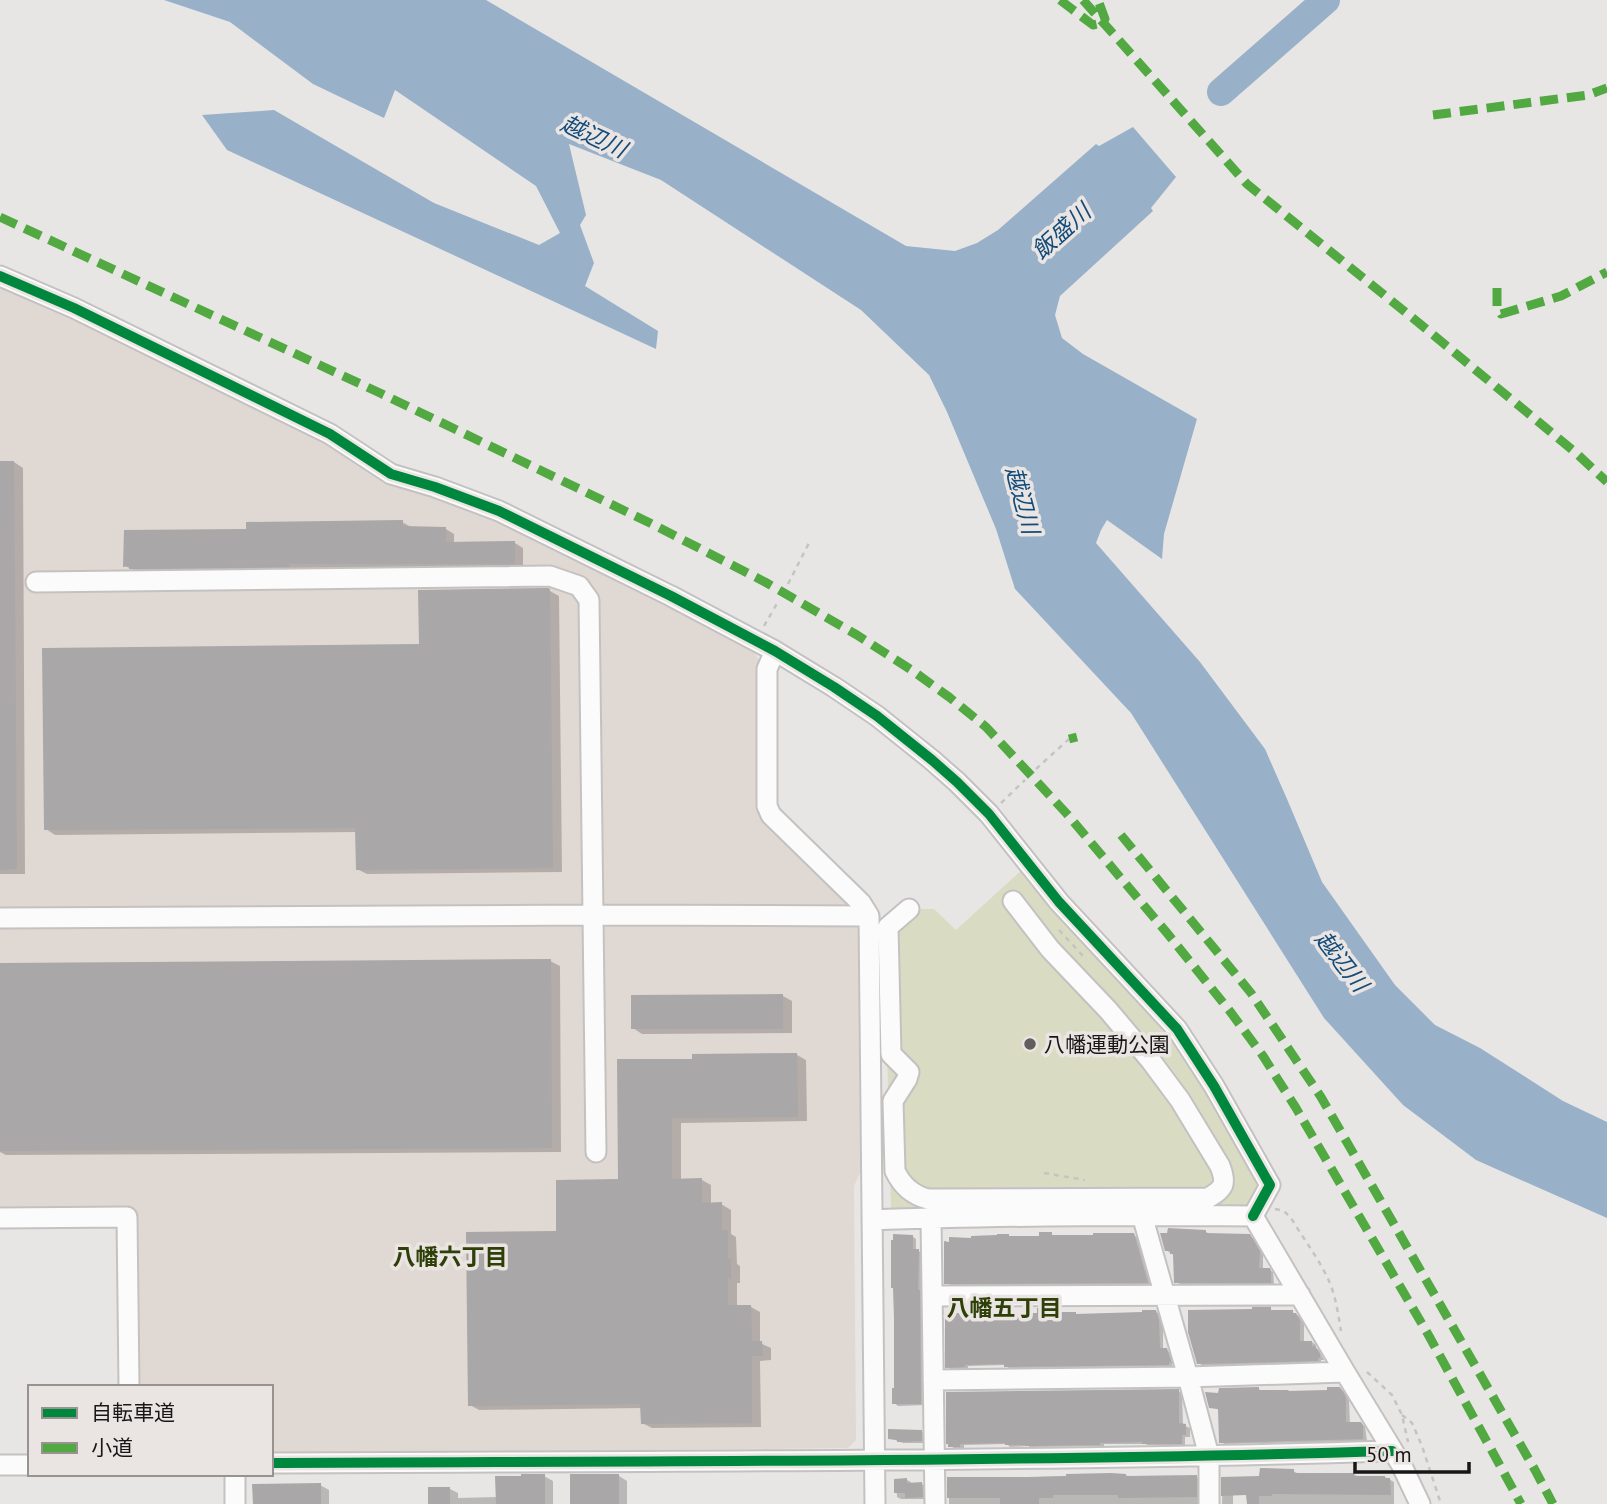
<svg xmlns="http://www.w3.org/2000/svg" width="1607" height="1504" font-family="'PT Sans','Noto Sans JP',sans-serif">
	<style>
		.built { fill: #e0d8d3 }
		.green { fill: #d9dbc2 }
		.water { fill: #98b1c9 }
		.shadow { fill: #0003 }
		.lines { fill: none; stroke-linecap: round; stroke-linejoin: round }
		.river { stroke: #98b1c9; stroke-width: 28 }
		.building { fill: #a9a7a7 }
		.minor-casing { stroke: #c4c2c1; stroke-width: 23 }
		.path { stroke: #c5c4c4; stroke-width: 2.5; stroke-dasharray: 5 5; stroke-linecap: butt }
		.minor { stroke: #fcfbfb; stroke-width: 19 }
		.quiet { stroke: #52a942; stroke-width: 9; stroke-dasharray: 18 9; stroke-linecap: butt }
		.cycleway-casing { stroke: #eae5e2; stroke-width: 15 }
		.cycleway { stroke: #00873e; stroke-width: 10 }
		.poi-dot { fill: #615f5e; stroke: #eae5e2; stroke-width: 2.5 }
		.labels { text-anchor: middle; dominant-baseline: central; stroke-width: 7; stroke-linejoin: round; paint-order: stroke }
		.poi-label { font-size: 21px; fill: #191716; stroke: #eae5e2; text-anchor: start }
		.water-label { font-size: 23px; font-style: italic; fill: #134c7b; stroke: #eae5e2 }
		.neighbourhood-label { font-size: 23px; font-weight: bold; fill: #2e3f08; stroke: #eae5e2 }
	</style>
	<rect width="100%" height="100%" fill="#e8e6e4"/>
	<path class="built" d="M0,287l63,27 154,74 109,55 61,40 58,17 51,19 256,130 7,11v149l5,10 95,97 1,257 -6,13 2,254 -8,8 -577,6v-67h-137l-2,-177 -132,1z"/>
	<path class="green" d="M1024,868l116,134 66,84 54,94 -4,13 -9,14 -356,2 -7,-275 37,-25h13l22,21z"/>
	<path class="water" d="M164,0h322l420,246 49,5 22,-8 21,-13 98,-86 3,2 34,-19 43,50 -25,31 2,3 -93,85 -5,19 7,23 21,16 114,65 -33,115 -2,25 -55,-39 -6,10 -5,13 104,119 65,87 22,50 35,83 73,103 40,40 45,23 83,53 44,21v96l-131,-58 -73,-55 -79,-87 -193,-305 -116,-124 -19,-60 -49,-117 -18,-37 -68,-65 -200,-130 -92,-36 17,71 -6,10 14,38 -9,23 73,45 -2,18 -429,-199 -25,-35 72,-5 160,93 105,42 21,-12 -24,-47 -141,-96 -11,28 -71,-34 -83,-62z"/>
	<path class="shadow" d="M0,462h14l9,6 2,406h-25z
		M402,522l9,5 35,2 8,5v10l61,-1 8,5v20h-225v3l-158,2 -15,-7 123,-36z
		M550,591l9,5 3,276 -195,2 -10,-5v-37l-302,3 -9,-6 374,-183z
		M550,961l10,5 1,186 -555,3 -6,-3v-188z
		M783,996l9,5v32l-150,1 -9,-6z
		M797,1055l9,5 1,61 -126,2v57h21l9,5v19h10l10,6v24l5,3 1,27 3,2v17h-3v24h14l9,5v31l11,5v12l-11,1 1,66 -109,1 -10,-5v-15l-163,2 -9,-5 88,-172 62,-52 74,-120z
		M1205,1231l4,3 40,2 5,3 9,16v15h6l4,2 1,12h-94l-4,-2 -1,-26 -9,-6z
		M1051,1234l4,2 79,-1 4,3 13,46 -201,1 -4,-2 27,-44 36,-3 4,2h28z
		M912,1236l4,3v11l7,3 -2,40 2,1 2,111 -27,1 -4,-3z
		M1270,1309l5,3h17l8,5 4,6v19h8l4,3v3l3,2 5,10h-3v2l-118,4 -4,-3z
		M1059,1310l4,4h13l3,1 77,-3 4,2 3,10v26l8,2 3,12h-2v2l-163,2 -5,-3 -36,1v3h-17l-4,-2 92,-52z
		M1339,1388l5,3 5,9 1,24h11l4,2 2,15 -142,3 -5,-2v-32l-9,-3 9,-12 38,-6 5,2 66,1z
		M1178,1391l4,2 1,32 7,3v9h-5v8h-37l-3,-1h-41v2l-74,1 -2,-1 -18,1 -3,-3 -43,1v3h-10l-4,-2z
		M921,1431l4,3v9h-22l-13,-5z
		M1293,1471l4,2v2l57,-1 4,3h27l9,5v22h-140l-1,-26z
		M1126,1475l4,3 66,-1 4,2 1,25h-252v-25z
		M544,1476l9,5v23h-124l21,-15 8,4v5l39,-1z
		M619,1476l8,5v23h-55z
		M1223,1479l10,2v23h-11z
		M896,1480h11l4,2v2h11l4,2v13h-25l-4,-2z
		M320,1485l9,5v14h-75z"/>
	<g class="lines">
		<path class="river" d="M1221,92l105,-92"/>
	</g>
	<path class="building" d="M0,461h14l3,408 -17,1z
		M403,520v6l43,1v15l69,-1v23h-226l1,3 -161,2v-3l-6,1 1,-37 122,-1v-7z
		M548,588l2,1 3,279 -197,2 -1,-42 -311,2 -2,-182 377,-4 -1,-54z
		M551,959l1,189 -552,3v-188z
		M783,994v35h-152v-34z
		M797,1053l1,64 -126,1v61l30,-1v25l20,-1v28h6v29h3v20l-3,-1v27h23l1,36h10l1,15h-11v67l-111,1 -1,-20 -172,2 -2,-174 90,-1v-51l62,-1 -1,-120h75v-5z
		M1168,1228l38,2v3l44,1 10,17 -1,17h11l1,3v12h-97l-1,-29h-3v-3h-5l-5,-18h7z
		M1039,1232h13v3h41v-2h41l14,50 -204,1v-43l5,1v-5l22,1v-2l26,-1v-1h12v2h30z
		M893,1234l20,1v14h6l-1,41h2l1,114h-29v-16h2v-69l-1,-31h-2v-48h2z
		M1252,1307h19v3h22v3h3l4,7v21h12v5h3l5,8v4h-2v3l-121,3 -9,-32v-22l64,-1z
		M1037,1308h22v4h17v2l66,-2v-2h14l3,11 1,27h7l4,14 -2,1v2l-165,2v-3l-39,1v2l-20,1v-55h92z
		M1259,1387v3h30l-1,1 39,-1v-3h13l6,10v25h15l2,3v14l-144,4 -1,-34 -9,-1 -4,-16 13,1 1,-5z
		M1179,1389v34l7,1v11h-4v9h-40v-2l-42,1v2l-75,1v-1h-20v-2l-45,1v3h-12v-3h-2v-52z
		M888,1429l34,1v11l-25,1v-2l-9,-1z
		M1260,1468l34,1v4h60v3h31v2h5l1,17 -119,-1v2h-13v8h-12l-1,-9 -25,1v-19l38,-1z
		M1111,1473l15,1v2l71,-1v22l-79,1v-3h-65v3h-14v6h-39v-6h-53v-21h81l38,-1v-2z
		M521,1474h24v30h-49l-1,-28h26z
		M570,1474h49v30h-49z
		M907,1478v5l15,-1 1,15 -18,1v-5h-11v-14z
		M321,1483v21h-68l-1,-20z
		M428,1487h22v17h-22z"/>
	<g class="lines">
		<defs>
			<path id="minor" d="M0,276l74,32 256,126 61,40 44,13 64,24 172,85 104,55 59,36 43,29 55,44 25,22 32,32 70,88 118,127 37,57 56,99 -17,31
				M36,582l514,-6 29,10 10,14 7,552
				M775,651l-8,18v137l4,9 90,88 8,13 6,588
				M909,909l-21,18 3,127 18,18 -2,7 -14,22 2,70c7,15 17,24 33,28l280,-1c16,-9 19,-14 12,-32l-40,-66 -29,-39 -43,-51 -58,-61 -37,-48
				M0,918l592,-3 277,1
				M1142,1215l46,162 21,79v48
				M0,1218l127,-1 2,170
				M931,1218l4,286
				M872,1220c127,-5 254,-5 381,-4l92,156 56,92 19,40
				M933,1296l367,-1
				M933,1380l255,-3 157,-5
				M271,1463c374,-2 748,-1 1121,-12
				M0,1465h30
				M235,1474v30"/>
		</defs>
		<use href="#minor" class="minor-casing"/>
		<path class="path" d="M788,584l22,-43
			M764,626l15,-26
			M1036,769l33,-30
			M1001,803l24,-23
			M1059,930l24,26
			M1044,1173l41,7
			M1275,1209l9,2 7,7c12,20 28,41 38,63 7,16 9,33 12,50
			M1367,1372l25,23 10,20 6,27
			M1402,1415l10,8 10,23 19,58"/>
		<use href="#minor" class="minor"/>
		<path class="quiet" d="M1060,0l33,25 9,-2 3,-4 -7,-19
			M1083,0l164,184 167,135 161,133 32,30
			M1433,115l155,-20 19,-7
			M0,217l380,176 270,130 115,59 92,53 56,36 36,26 37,30 81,87 100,119 62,77 34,46 33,52 133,228 92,168
			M1497,288v19l4,7 60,-18 46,-24
			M1069,739l8,-2
			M1121,835l130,158 70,104 214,373 18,34"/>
		<defs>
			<path id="cycleway" d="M0,276l74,32 256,126 61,40 44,13 64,24 172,85 104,55 59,36 43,29 55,44 25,22 32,32 70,88 118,127 37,57 56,99 -17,31
				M271,1463c374,-2 748,-1 1121,-12"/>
		</defs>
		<use href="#cycleway" class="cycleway-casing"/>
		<use href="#cycleway" class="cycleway"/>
	</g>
	<circle class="poi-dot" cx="1030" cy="1044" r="7"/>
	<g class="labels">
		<g class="poi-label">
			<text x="1044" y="1044">八幡運動公園</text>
		</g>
		<g class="water-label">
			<text transform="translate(594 136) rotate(25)">越辺川</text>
			<text transform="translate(1061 231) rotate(-42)">飯盛川</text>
			<text transform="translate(1023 500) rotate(75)">越辺川</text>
			<text transform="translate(1342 961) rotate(52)">越辺川</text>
		</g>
		<g class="neighbourhood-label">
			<text x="450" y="1256">八幡六丁目</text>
			<text x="1004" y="1307">八幡五丁目</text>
		</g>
	</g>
	<rect x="28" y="1385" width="245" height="91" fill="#eae5e2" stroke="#969390" stroke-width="2"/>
	<rect x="42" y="1408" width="35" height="10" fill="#00873e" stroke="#969390" stroke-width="2"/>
	<text x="91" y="1420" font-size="21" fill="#191716">自転車道</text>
	<rect x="42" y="1443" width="35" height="10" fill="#52a942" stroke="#969390" stroke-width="2"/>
	<text x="91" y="1455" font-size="21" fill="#191716">小道</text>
	<path d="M1355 1462v10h114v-10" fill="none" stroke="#191716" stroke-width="3.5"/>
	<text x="1366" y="1462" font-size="21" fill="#191716" stroke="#eae5e2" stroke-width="5" paint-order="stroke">50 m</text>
</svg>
